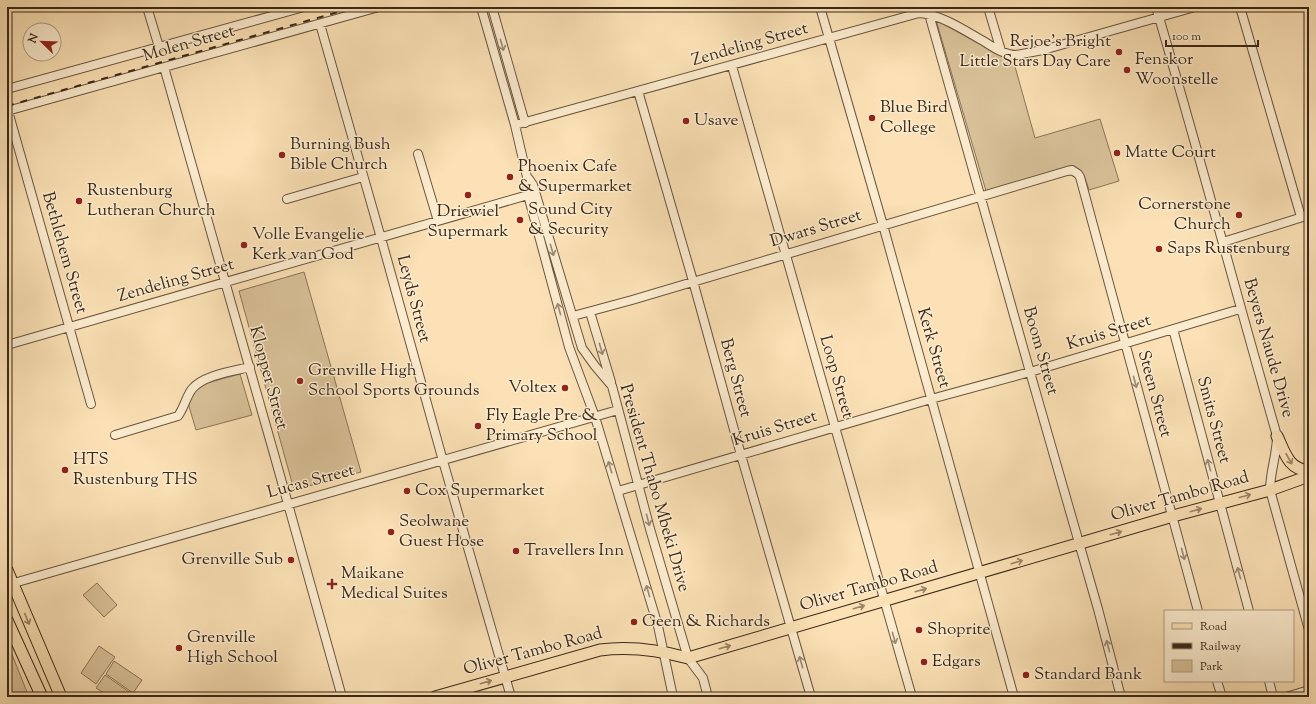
<svg xmlns="http://www.w3.org/2000/svg" width="1316" height="704" font-family="'Sorts Mill Goudy',serif">
	<style>
		.green { fill: #dac29a; stroke: #8a755a }
		.lines { fill: none; stroke-linecap: round; stroke-linejoin: round }
		.minor-casing { stroke: #6a5640; stroke-width: 10 }
		.major-casing { stroke: #3a2819; stroke-width: 13 }
		.minor { stroke: #fceccf; stroke-width: 8 }
		.major { stroke: #fbe1b5; stroke-width: 11 }
		.rail { stroke: #3a2819; stroke-width: 2; stroke-dasharray: 7 7; stroke-linecap: butt }
		.oneway { stroke: #9b8a74 }
		.oneway2 { stroke: #9a8467 }
		.poi-dot { fill: #8f2418; stroke: #fceccf; stroke-width: 1.5 }
		.labels { text-anchor: middle; dominant-baseline: central; stroke-width: 3; stroke-linejoin: round; paint-order: stroke }
		.poi-label { font-size: 17px; fill: #3a2819; stroke: #fceccf; text-anchor: start }
		.street-label { font-size: 17px; fill: #3a2819; stroke: #fceccf }
	</style>
	<rect width="100%" height="100%" fill="#fbe1b5"/>
	<filter id="stains"><feTurbulence type="fractalNoise" baseFrequency=".005" numOctaves="4"/><feColorMatrix values="0 0 0 0 .2 0 0 0 0 .09 0 0 0 0 .02 0 0 0 .5 -.17"/></filter>
	<radialGradient id="worn" r=".72"><stop offset=".6" stop-color="#630" stop-opacity="0"/><stop offset="1" stop-color="#630" stop-opacity=".3"/></radialGradient>
	<path class="green" d="M936,20l78,43 21,75 65,-19 19,62 -30,9c-4,-11 -4,-20 -17,-24l-86,25z
		M304,272l57,200 -67,18 -55,-199z
		M240,374l12,41 -56,15 -8,-27 9,-15 6,-4z
		M97,583l20,22 -13,12 -21,-22z
		M7,642l22,55h-22z
		M99,646l16,11 -19,27 -15,-11z
		M114,661l28,19 -9,13 -27,-19z
		M105,675l27,19 -2,3h-20l-14,-9z"/>
	<g class="lines">
		<defs>
			<path id="minor" d="M147,7l12,40
				M481,7l34,118 12,52 1,18 41,152 26,70 63,209 15,71
				M492,7l33,116
				M820,7l63,218 131,472
				M927,7l103,365 68,237 23,88
				M988,7l13,44
				M1156,7c42,143 80,286 121,429 0,18 -7,36 -7,54l39,140
				M1240,7l61,210
				M320,24l61,214 62,223 68,236
				M732,66l180,631
				M164,67c61,209 119,420 178,630
				M7,89l297,-82
				M638,91l55,190 48,174 70,242
				M7,111l372,-104
				M8,111l83,293
				M515,125l404,-112c24,2 46,18 66,29 9,6 20,13 31,13l27,-5 152,-43
				M418,154l20,67
				M529,179l4,6 49,163 13,18 17,20 38,143 38,129 15,20 5,19
				M287,199l76,-22
				M1223,242l86,-27
				M590,312l21,70
				M573,316l59,-16 435,-129 5,-1 6,4 2,3 118,434
				M1173,329l76,282
				M7,345l521,-150 5,1
				M115,435l63,-19c6,-8 8,-19 14,-27 11,-14 42,-18 58,-22
				M618,491l313,-92 99,-27 210,-63
				M7,585l611,-175
				M1217,681l5,16
				M1269,681l4,16
				M1286,697l23,-7"/>
			<path id="major" d="M1277,436c8,17 11,33 32,35
				M7,570l54,127
				M7,620l35,77
				M435,697l165,-47c30,-4 59,0 88,8l485,-142 97,-26 39,-14"/>
		</defs>
		<use href="#minor" class="minor-casing"/>
		<use href="#major" class="major-casing"/>
		<use href="#minor" class="minor"/>
		<use href="#major" class="major"/>
		<path class="rail" d="M7,106l349,-99"/>
	</g>
	<defs><path id="oneway-shaft" d="M-6 0H5M1.5-3L5.5 0L1.5 3" fill="none" stroke-width="1.6" stroke-linecap="round" stroke-linejoin="round"/></defs>
	<g class="oneway">
		<use href="#oneway-shaft" transform="translate(502 45) rotate(74)"/>
		<use href="#oneway-shaft" transform="translate(552 250) rotate(74)"/>
		<use href="#oneway-shaft" transform="translate(559 309) rotate(-105)"/>
		<use href="#oneway-shaft" transform="translate(601 349) rotate(74)"/>
		<use href="#oneway-shaft" transform="translate(1135 382) rotate(75)"/>
		<use href="#oneway-shaft" transform="translate(1209 465) rotate(-105)"/>
		<use href="#oneway-shaft" transform="translate(610 467) rotate(-107)"/>
		<use href="#oneway-shaft" transform="translate(648 520) rotate(75)"/>
		<use href="#oneway-shaft" transform="translate(1183 554) rotate(75)"/>
		<use href="#oneway-shaft" transform="translate(1239 573) rotate(-105)"/>
		<use href="#oneway-shaft" transform="translate(648 591) rotate(-106)"/>
		<use href="#oneway-shaft" transform="translate(894 638) rotate(74)"/>
		<use href="#oneway-shaft" transform="translate(1108 646) rotate(-105)"/>
		<use href="#oneway-shaft" transform="translate(801 662) rotate(-106)"/>
	</g>
	<g class="oneway2">
		<use href="#oneway-shaft" transform="translate(1289 459) rotate(61)"/>
		<use href="#oneway-shaft" transform="translate(1245 496) rotate(-15)"/>
		<use href="#oneway-shaft" transform="translate(1196 510) rotate(-16)"/>
		<use href="#oneway-shaft" transform="translate(1116 533) rotate(-16)"/>
		<use href="#oneway-shaft" transform="translate(1017 562) rotate(-17)"/>
		<use href="#oneway-shaft" transform="translate(921 590) rotate(-16)"/>
		<use href="#oneway-shaft" transform="translate(859 607) rotate(-16)"/>
		<use href="#oneway-shaft" transform="translate(27 619) rotate(68)"/>
		<use href="#oneway-shaft" transform="translate(725 647) rotate(-16)"/>
		<use href="#oneway-shaft" transform="translate(486 682) rotate(-16)"/>
	</g>
	<g class="poi-dot">
		<circle cx="1119" cy="52" r="4"/>
		<circle cx="1127" cy="70" r="4"/>
		<circle cx="872" cy="118" r="4"/>
		<circle cx="686" cy="121" r="4"/>
		<circle cx="1117" cy="153" r="4"/>
		<circle cx="282" cy="155" r="4"/>
		<circle cx="510" cy="177" r="4"/>
		<circle cx="468" cy="195" r="4"/>
		<circle cx="79" cy="201" r="4"/>
		<circle cx="1239" cy="215" r="4"/>
		<circle cx="520" cy="220" r="4"/>
		<circle cx="244" cy="245" r="4"/>
		<circle cx="1159" cy="249" r="4"/>
		<circle cx="300" cy="381" r="4"/>
		<circle cx="565" cy="388" r="4"/>
		<circle cx="478" cy="426" r="4"/>
		<circle cx="65" cy="470" r="4"/>
		<circle cx="407" cy="491" r="4"/>
		<circle cx="391" cy="532" r="4"/>
		<circle cx="516" cy="551" r="4"/>
		<circle cx="291" cy="560" r="4"/>
		<path d="M330 578h4v4h4v4h-4v4h-4v-4h-4v-4h4z"/>
		<circle cx="634" cy="622" r="4"/>
		<circle cx="919" cy="630" r="4"/>
		<circle cx="179" cy="648" r="4"/>
		<circle cx="924" cy="662" r="4"/>
		<circle cx="1026" cy="675" r="4"/>
	</g>
	<g class="labels">
		<g class="poi-label">
			<text x="1111" y="42" text-anchor="end">Rejoe's Bright<tspan x="1111" dy="20">Little Stars Day Care</tspan></text>
			<text x="1135" y="60">Fenskor<tspan x="1135" dy="20">Woonstelle</tspan></text>
			<text x="880" y="108">Blue Bird<tspan x="880" dy="20">College</tspan></text>
			<text x="694" y="121">Usave</text>
			<text x="290" y="145">Burning Bush<tspan x="290" dy="20">Bible Church</tspan></text>
			<text x="1125" y="153">Matte Court</text>
			<text x="518" y="167">Phoenix Cafe<tspan x="518" dy="20">&amp; Supermarket</tspan></text>
			<text x="87" y="191">Rustenburg<tspan x="87" dy="20">Lutheran Church</tspan></text>
			<text x="1231" y="205" text-anchor="end">Cornerstone<tspan x="1231" dy="20">Church</tspan></text>
			<text x="528" y="210">Sound City<tspan x="528" dy="20">&amp; Security</tspan></text>
			<text x="468" y="212" text-anchor="middle">Driewiel<tspan x="468" dy="20">Supermark</tspan></text>
			<text x="252" y="235">Volle Evangelie<tspan x="252" dy="20">Kerk van God</tspan></text>
			<text x="1167" y="249">Saps Rustenburg</text>
			<text x="308" y="371">Grenville High<tspan x="308" dy="20">School Sports Grounds</tspan></text>
			<text x="557" y="388" text-anchor="end">Voltex</text>
			<text x="486" y="416">Fly Eagle Pre &amp;<tspan x="486" dy="20">Primary School</tspan></text>
			<text x="73" y="460">HTS<tspan x="73" dy="20">Rustenburg THS</tspan></text>
			<text x="415" y="491">Cox Supermarket</text>
			<text x="399" y="522">Seolwane<tspan x="399" dy="20">Guest Hose</tspan></text>
			<text x="524" y="551">Travellers Inn</text>
			<text x="283" y="560" text-anchor="end">Grenville Sub</text>
			<text x="341" y="574">Maikane<tspan x="341" dy="20">Medical Suites</tspan></text>
			<text x="642" y="622">Geen &amp; Richards</text>
			<text x="927" y="630">Shoprite</text>
			<text x="187" y="638">Grenville<tspan x="187" dy="20">High School</tspan></text>
			<text x="932" y="662">Edgars</text>
			<text x="1034" y="675">Standard Bank</text>
		</g>
		<g class="street-label">
			<text transform="translate(189 44) rotate(-16)">Molen Street</text>
			<text transform="translate(750 45) rotate(-16)">Zendeling Street</text>
			<text transform="translate(816 229) rotate(-17)">Dwars Street</text>
			<text transform="translate(64 253) rotate(74)">Bethlehem Street</text>
			<text transform="translate(176 281) rotate(-16)">Zendeling Street</text>
			<text transform="translate(413 299) rotate(75)">Leyds Street</text>
			<text transform="translate(1109 333) rotate(-17)">Kruis Street</text>
			<text transform="translate(933 348) rotate(74)">Kerk Street</text>
			<text transform="translate(1268 348) rotate(74)">Beyers Naude Drive</text>
			<text transform="translate(1040 351) rotate(74)">Boom Street</text>
			<text transform="translate(836 377) rotate(74)">Loop Street</text>
			<text transform="translate(268 378) rotate(75)">Klopper Street</text>
			<text transform="translate(735 378) rotate(75)">Berg Street</text>
			<text transform="translate(1154 394) rotate(75)">Steen Street</text>
			<text transform="translate(1213 420) rotate(75)">Smits Street</text>
			<text transform="translate(775 429) rotate(-17)">Kruis Street</text>
			<text transform="translate(311 482) rotate(-15)">Lucas Street</text>
			<text transform="translate(654 488) rotate(74)">President Thabo Mbeki Drive</text>
			<text transform="translate(1180 497) rotate(-16)">Oliver Tambo Road</text>
			<text transform="translate(869 587) rotate(-16)">Oliver Tambo Road</text>
			<text transform="translate(533 652) rotate(-15)">Oliver Tambo Road</text>
		</g>
	</g>
	<rect width="1316" height="704" fill="none" stroke="#fbe1b5" stroke-width="24"/>
	<rect x="8" y="8" width="1300" height="688" fill="none" stroke="#3a2819" stroke-width="2"/>
	<rect x="12" y="12" width="1292" height="680" fill="none" stroke="#3a2819"/>
	<rect x="1164" y="610" width="130" height="72" fill="#fceccf" stroke="#ae9e86"/>
	<rect x="1172" y="623" width="20" height="6" fill="#fbe1b5" stroke="#ae9e86"/>
	<text x="1200" y="630" font-size="12" fill="#3a2819">Road</text>
	<rect x="1172" y="643" width="20" height="6" fill="#3a2819" stroke="#ae9e86"/>
	<text x="1200" y="650" font-size="12" fill="#3a2819">Railway</text>
	<rect x="1172" y="660" width="20" height="12" fill="#dac29a" stroke="#ae9e86"/>
	<text x="1200" y="670" font-size="12" fill="#3a2819">Park</text>
	<g transform="translate(42 42) rotate(293)"><circle r="19" fill="#fceccf" stroke="#ae9e86"/>
	<path d="M0-3L7 15L0 10L-7 15Z" fill="#8f2418"/>
	<text y="-6" font-size="11" font-weight="bold" text-anchor="middle" fill="#3a2819">N</text>
	</g>
	<path d="M1166 40v6h92v-6" fill="none" stroke="#3a2819" stroke-width="2"/>
	<text x="1172" y="40" font-size="12" fill="#3a2819" stroke="#fceccf" stroke-width="3" paint-order="stroke">100 m</text>
	<rect width="100%" height="100%" filter="url(#stains)"/>
	<rect width="100%" height="100%" fill="url(#worn)"/>
</svg>
